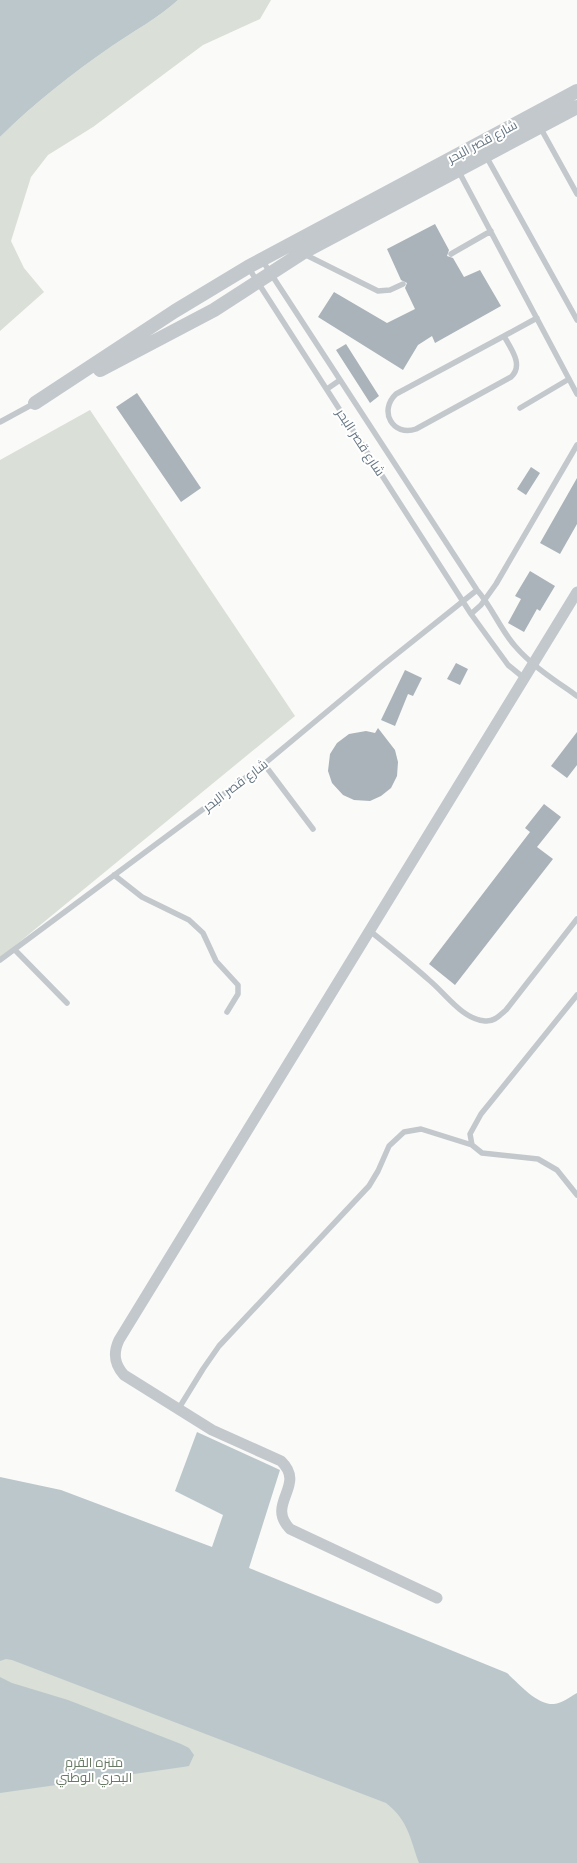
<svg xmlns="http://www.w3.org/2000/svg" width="577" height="1863" font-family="Lato,Cairo,sans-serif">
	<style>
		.green { fill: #dadfd7 }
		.water { fill: #bbc7cb }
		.building { fill: #aab3b9 }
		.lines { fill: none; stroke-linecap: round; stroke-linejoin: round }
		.service { stroke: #c3c8cc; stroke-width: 5.5 }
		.minor { stroke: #c3c8cc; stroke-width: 11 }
		.tertiary { stroke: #c3c8cc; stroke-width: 14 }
		.labels { text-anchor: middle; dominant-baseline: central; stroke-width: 4; stroke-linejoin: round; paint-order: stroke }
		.street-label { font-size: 13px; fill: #657683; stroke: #fff }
		.park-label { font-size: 13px; fill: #687a64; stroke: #fff }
	</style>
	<rect width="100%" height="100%" fill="#fafaf8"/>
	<path class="green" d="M178,0h93l-11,19 -57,26 -110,82 -45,28 -17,22 -20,64 13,27 20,24 -44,39v-194c34,-34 73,-64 112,-91 22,-15 46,-28 66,-46z
		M90,410l205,306 -295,242v-498z
		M0,1636l430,155 32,72h-462z"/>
	<path class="water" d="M0,0h178c-20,18 -44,31 -66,46 -39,27 -78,57 -112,91z
		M197,1432l83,38 -31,98 258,105c12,11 30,32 47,31 8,-1 16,-7 23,-11v170h-158c-9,-25 -11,-43 -33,-60l-374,-143 -6,-1 -6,2v-184l61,13 151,57 11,-32 -48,-24z
		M0,1677l12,6 56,17 113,44 8,4 5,7 -5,11 -6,1 -183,26z"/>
	<path class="building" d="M435,224l14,26 -2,6 6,2 11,19 16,-7 21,36 -66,37 -3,-7 -14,9 -15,25 -85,-53 16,-25 53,31 28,-14 -10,-21 2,-5 -6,-3 -14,-31z
		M346,344l33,52 -9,7 -34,-53z
		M137,393l64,95 -20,14 -65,-95z
		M531,467l9,6 -14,22 -9,-6z
		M577,478v46l-17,30 -20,-11z
		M530,571l25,15 -15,25 -3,-2 -13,23 -16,-9 13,-24 -6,-3z
		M456,663l12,6 -8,16 -13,-6z
		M405,670l17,8 -9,18 -5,-2 -13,32 -14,-6z
		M378,728l17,22 3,12 -1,14 -6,12 -10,8 -11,5 -16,-1 -11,-5 -11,-12 -4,-12 2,-17 7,-11 12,-9 17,-3 9,2z
		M577,732v33l-10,13 -16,-12z
		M544,804l17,13 -24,30 16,12 -98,126 -26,-21 101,-132 -5,-4z"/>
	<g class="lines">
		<path class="service" d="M540,127l37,67
			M486,156l91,164
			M458,170l119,224
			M304,254l74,37 12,-1 13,-6
			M451,254l40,-23
			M262,260l215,330c15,17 23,39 38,56 17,20 41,35 62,50
			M248,267l223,347 37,51 16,13
			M504,336c7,13 20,29 7,41l-95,52c-23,8 -38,-18 -20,-35z
			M504,336l33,-18
			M327,389l13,-9
			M520,408l49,-29
			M0,422l35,-19
			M471,614l10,-9 15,-21 81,-139
			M264,764l49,65
			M114,875l28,22 47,23 14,13 13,28 22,24v9l-11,18
			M370,931c20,16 40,32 59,49 17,14 33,39 56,41 9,1 15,-6 21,-11l71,-91
			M15,950l52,53
			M0,960l264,-196 119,-99 94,-75
			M472,1145l-2,-11 11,-20 96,-119
			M179,1408l24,-39 16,-23 150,-160 9,-15 11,-25 15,-14 17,-3 51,16 10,8 56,6 19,11 20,25"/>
		<path class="minor" d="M437,1598l-147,-69c-25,-26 17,-43 -9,-68l-69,-31 -88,-55c-10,-11 -11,-22 -5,-35l458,-748"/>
		<path class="tertiary" d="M100,370l114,-60 88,-57 275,-146
			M35,403l140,-92 73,-44 329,-176"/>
	</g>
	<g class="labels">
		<g class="street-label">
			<text transform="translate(482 141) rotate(-28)">شارع قصر البحر</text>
			<text transform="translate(361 442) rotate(57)">شارع قصر البحر</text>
			<text transform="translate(235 785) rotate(-37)">شارع قصر البحر</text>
		</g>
		<g class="park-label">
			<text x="94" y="1762">متنزه القرم<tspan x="94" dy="15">البحري الوطني</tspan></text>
		</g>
	</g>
</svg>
